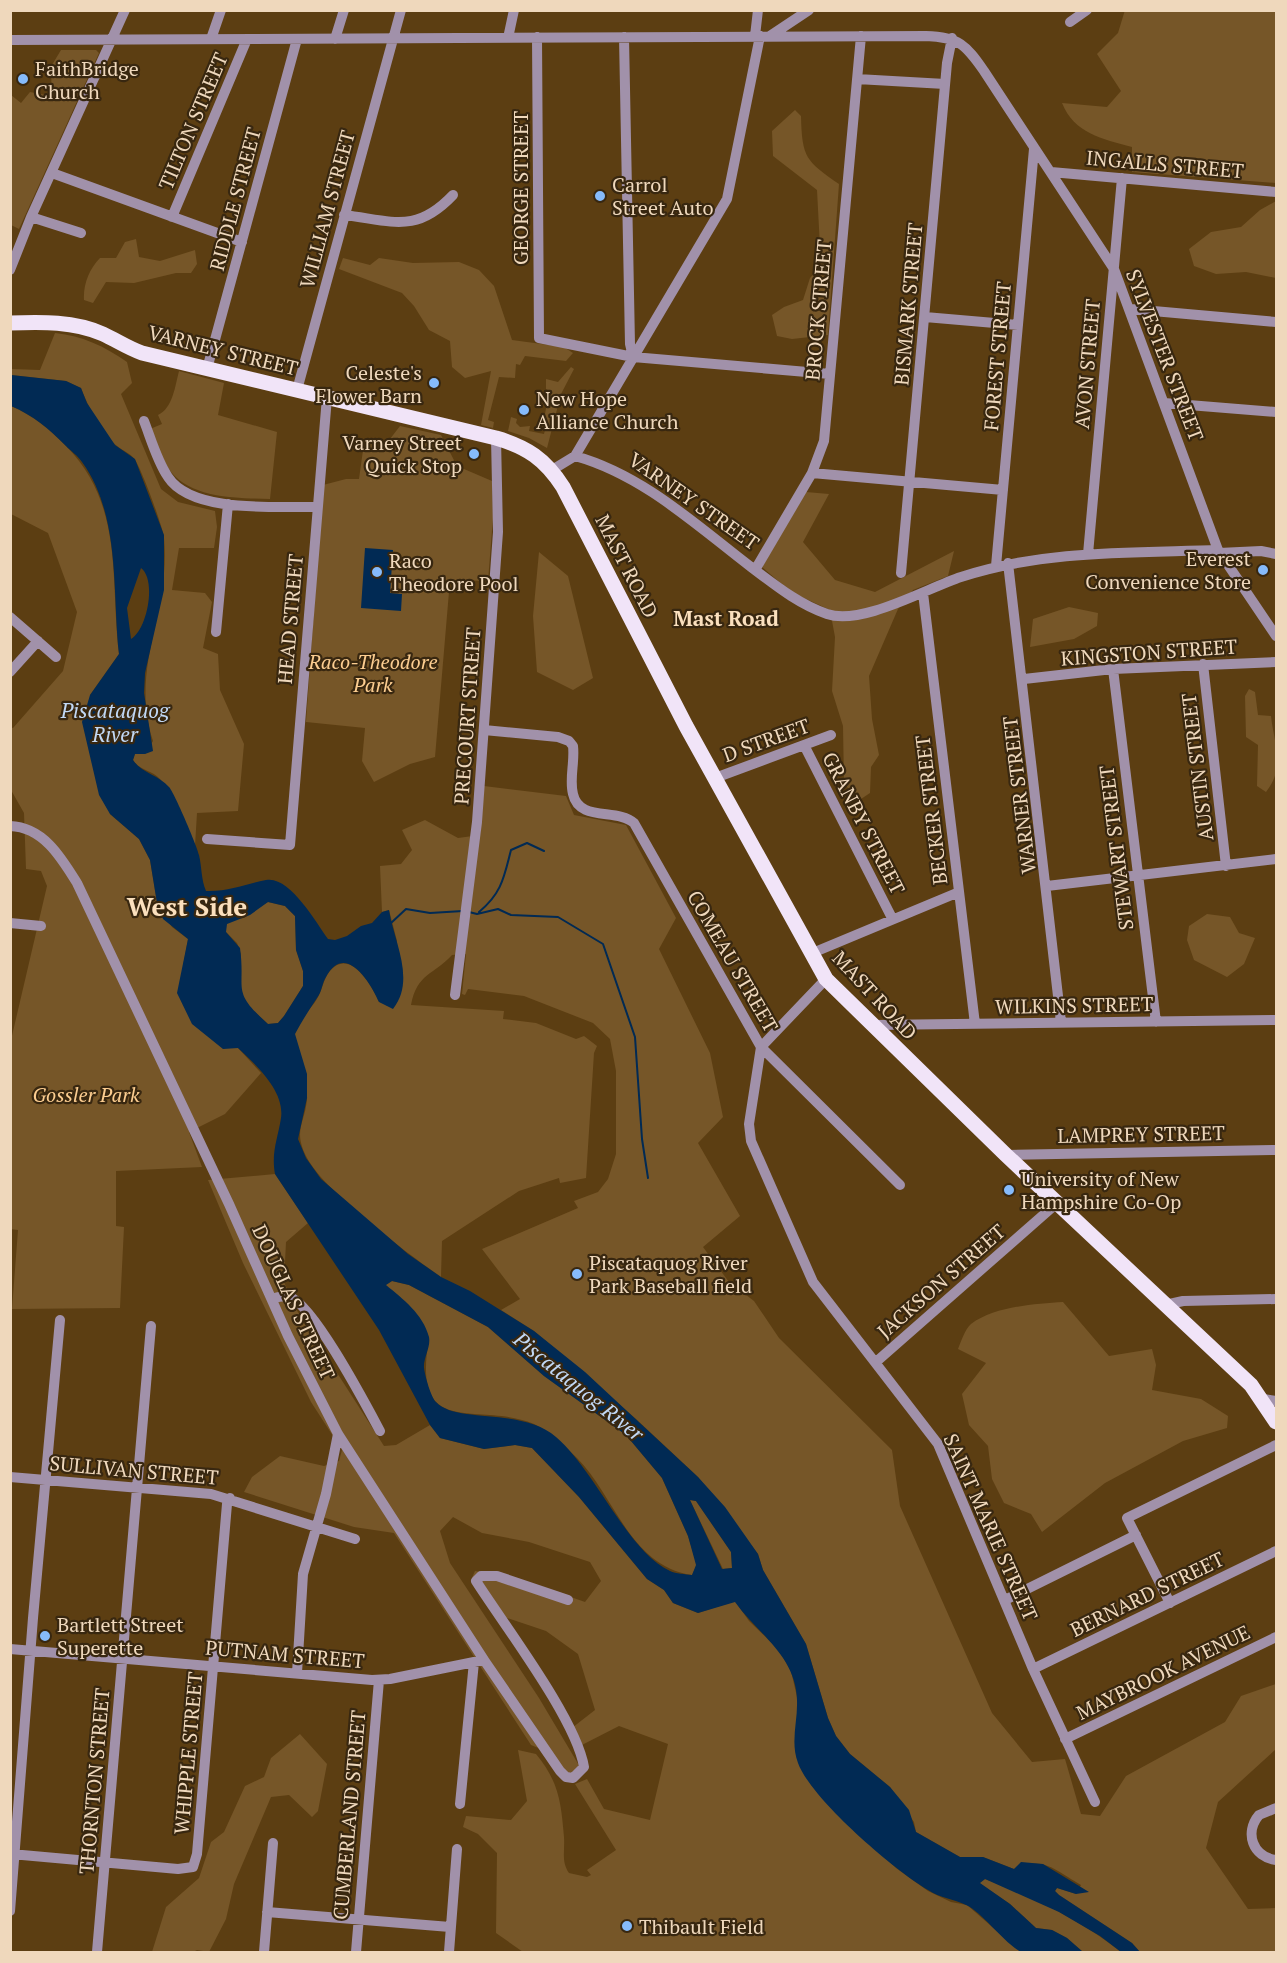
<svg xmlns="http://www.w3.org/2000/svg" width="1287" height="1963" font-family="'PT Serif',serif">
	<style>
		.green { fill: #765628 }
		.water { fill: #012a54; fill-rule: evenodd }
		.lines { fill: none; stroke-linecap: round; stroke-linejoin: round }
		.stream { stroke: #012a54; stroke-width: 2 }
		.minor { stroke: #a191aa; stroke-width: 10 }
		.major { stroke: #f1e4f8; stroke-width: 15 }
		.poi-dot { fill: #86bbfb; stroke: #382710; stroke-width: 2 }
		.labels { text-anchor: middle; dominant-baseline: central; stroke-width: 4.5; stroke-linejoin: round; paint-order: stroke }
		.poi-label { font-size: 20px; fill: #efd8bc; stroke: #382710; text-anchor: start }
		.street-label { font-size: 20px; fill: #efd8bc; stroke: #382710 }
		.park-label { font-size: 20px; font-style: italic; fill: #fccd90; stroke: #382710 }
		.neighbourhood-label { font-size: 21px; font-weight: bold; fill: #fbe0be; stroke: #382710 }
		.water-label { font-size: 21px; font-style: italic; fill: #c1d8f5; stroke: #382710 }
		.district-label { font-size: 26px; font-weight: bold; fill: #fbe0be; stroke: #382710 }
	</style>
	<rect width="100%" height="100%" fill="#5c3e12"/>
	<path class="green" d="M1125,10l151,1v172l-144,-11v-25c-30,-8 -58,-14 -70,-44l45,4 14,-16 -24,-37 21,-21z
		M61,50h35l3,3 -80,176 -8,-4v-130l10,8 9,-11 16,3 5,-6 1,-24z
		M795,110l6,6c1,42 5,45 38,68l-11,151 -36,4 -15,-3 -5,-21 12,-8 19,-7 7,-22 11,-12 -4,-76 -44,-34 -1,-25z
		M1276,201v77l-30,-6 -30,2 -22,-8 -5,-17 22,-17 30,-5 19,-17z
		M136,239l3,18 21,4 35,-11 2,14 -6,9h-15l-42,10 -28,-1 -13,21 -9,-3c-1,-15 5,-31 16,-42h16l9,-16z
		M343,258l27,7 9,-7 34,5 46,-1 20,8 15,16 18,54 52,7 9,6 -7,8 -41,-5 -5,9 -4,-1 -1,14 -16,-1 -11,43 6,2 -1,6 -12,-3 10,-54 -26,7 -13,-11 -2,-26 -21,-11 -15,-24 -12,-13 -63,-24z
		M55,333c28,3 49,13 72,29l5,21 -11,11 40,95 17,13 37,9 2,16 -3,21h-35l-7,42 33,3 7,9 -9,46 15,6 2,36 24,54 -6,67 -41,2 -2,33c-11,-23 -18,-47 -35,-67 -8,-9 -20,-8 -27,-19l2,-6h10l8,-13c-24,-73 18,-129 11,-203 -1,-11 -22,-68 -29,-78 -3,-6 -12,-9 -18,-14 -15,-13 -29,-39 -36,-58l-15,-7 -55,-6v-6l29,1z
		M571,367l3,2 -13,25 -14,54 -18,-10 -21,-7 3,-14 6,2 -1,4 4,4 10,-1 -1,5 15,3 3,-13 -3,-1 5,-29 -3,-2v-10l12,3z
		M179,371l45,12 -6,32 59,17 -7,67c-31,-1 -77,0 -99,-27 -9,-11 -14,-30 -21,-43l12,-5 -4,-9c15,-7 17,-29 21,-44z
		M11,406c23,10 37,22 55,40 58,59 44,131 53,208l-29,41 20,119 29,25 11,21 7,43 15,24 16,12 -5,27 55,82 23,25 -36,41 -36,18 13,35 -86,4v55l8,1 -4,81 -108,1 6,-79 -8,-1 1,-189 36,-154 -6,-15 -15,-2 -2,-56 -13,-23 -1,-63 3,1 50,-57 14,-59 -29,-79 -37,-19z
		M400,426l41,9 16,31 35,15 1,37 -5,63 -38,-1 -15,177 -25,7 -36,18 -12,-21 3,-33 -59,-6 17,-237 23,-6h13l5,-36 26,-4z
		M806,492l23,2 -26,48 32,38 40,12 79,-41 -6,25 -35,14 -15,19 -29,67 3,43 7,36 -8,12 -1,26 -12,8 -14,-18 -1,-57 -11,-35 3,-54 -5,-27 -39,-18 -29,-25z
		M539,552l29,24 25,102 -20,12 -36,-18 -4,-56z
		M1069,607l29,6 -1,13 -23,13 -44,8 3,-28z
		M1249,689l6,3 3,23 13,1c3,28 15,51 -5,76l-9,-6 1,-41 -12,-8 -1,-41z
		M484,786l82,10 8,19 52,10 50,93 -17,31 51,104 13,64 -25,26 42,73 -37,31 26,35 25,19 25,37 113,112 8,56 92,207 40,49 33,-3 16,55 19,2 26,-40 99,-54 16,-26 35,-12v65l-58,53 -12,46 42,61 28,-1v44h-136l-8,-9 -73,-48 -4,-4 2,-3 19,6 5,-9c-25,-14 -38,-30 -67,-16l-31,-12h-23l-44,-25 -2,-10 -24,-35 -40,-33 -14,-18 -8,-18 -22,-74 -43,-74 -5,-16 -60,-77 -62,-58 -102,-88 -33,-21 19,-11 -38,-50 96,-41 -4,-7 24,-9 10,-13 8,-25v-83l-6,-32 -17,-16 -69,-27 -56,-7 -3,6 -3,-1 4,-40 -14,1c-18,20 -35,18 -41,50l93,6 -1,8 33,4 40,16 8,-3 13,10 -3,7 -8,125 -26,5 -1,-5 -40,13 -77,50 -1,36c-35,-25 -117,-85 -135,-121 -13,-26 -1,-33 1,-57 1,-21 -12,-43 -12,-64 1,-14 17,-26 23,-38 4,-7 5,-15 9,-22 20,-31 44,8 52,27l18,-61 -8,-31 -7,2 -2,-46 21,-2 11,-14 -10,-20 23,-10 33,18 22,-3z
		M268,902l17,4 10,10 1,34 7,21v15l-19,30 -6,7 -10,1 -23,-21 -5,-18 1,-31 -4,-11 -11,-11v-8z
		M1207,914l23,3 9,16 16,5 -11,26 -17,13 -33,-17 -7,-20 2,-14z
		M275,1174l33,49 -22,19 -2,40 12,27 88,137 12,-1 34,-20 10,13 44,11 31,-4 17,3 47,49 68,82 17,11 9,13 25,10 37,-12 14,20 29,28 13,22 6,26v23l14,65 85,83 32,23 23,11 16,3 54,47h-498l-27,-19 1,-80 -19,-19 -15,-7 3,-11 45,4 16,-19 -9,-51 18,4c23,28 25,48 28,83 1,14 -3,24 5,36l18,4 4,-2 -4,-5 29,-20 -41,-66 12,-5 17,30 46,11 18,-76 -49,-18 -41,21 -10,-16 27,-21 -17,-56 -32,-23 -51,-17 -24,-34 4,-9 42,7 68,24 16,-21 -11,-19 -61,-20 -47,-9 -29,-16 -13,14 10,32 89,135 41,69 -11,7 -6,-2 -10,-18 -22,-9 -137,-212 -40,-6 -110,-35 8,-15 28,-21 44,10 15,-5 3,-11 -31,-48 -68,-139 -35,-83z
		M392,1281l17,4 79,42 56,49 82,59 36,43 26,58 9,29 -5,10c-62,-9 -76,-77 -115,-117 -7,-7 -16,-14 -24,-20 -6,-4 -12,-11 -19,-14 -58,-24 -123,18 -105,-86l-44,-53z
		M1063,1302l46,54 43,-7 4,16 -4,25 49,9 27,17 -1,12 -44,13 -78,42 -63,49 -11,-18 -27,-11 -12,-24 -4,-33 -19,-21 -7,-31 24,-31 -28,-14c3,-7 7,-20 13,-25 24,-18 64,-20 92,-22z
		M690,1500l6,1 35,51 1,16 -9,1z
		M300,1734l27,30 -9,47 -6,6 -23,-22 -18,2 -37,87 -8,35 -17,33 -12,-2 -4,2h-41l14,-45 33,-29 12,-36 13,-10 21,-46 19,-9 7,-19z
		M985,1879c49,18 95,41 136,73h-38l-16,-14 -15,-8 -16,-2 -26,-24 -31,-21z"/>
	<path class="water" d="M11,375l55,6 15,7 6,15 28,42 20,14 29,76v55l-19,83 -1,20 9,58 -8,3h-10l-2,6c8,13 26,15 36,27 5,5 29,61 30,68 3,13 2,24 7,36 22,1 40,-7 60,-11 23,-5 50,42 62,59l7,1 12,-4 14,-10 11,-3 10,-11 7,-2c5,32 27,70 4,99l-14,-7c-8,-19 -34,-61 -53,-25 -4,6 -4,15 -9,21 -8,12 -15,23 -22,36l12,40v24l-9,41 8,19 15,21 87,75 33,23 29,14 64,40 51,41 113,105 27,30 33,47 5,16 43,74 22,74 8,18 14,18 40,33 19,23 7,22 44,25h23l31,12 7,-7 22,2 46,28 -13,2 -19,-6 -2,3 4,4 73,48 8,9h-19l-21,-16 -41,-24 -74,-33 -5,4 30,21 26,24 16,2 15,8 16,14h-62c-19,-11 -38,-39 -55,-47 -12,-6 -26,-7 -38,-15 -34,-20 -117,-91 -130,-127 -8,-21 0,-42 -1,-63 -1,-44 -39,-66 -62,-98l-37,11 -25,-10 -9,-13 -17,-11 -68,-82 -47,-49 -17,-3 -31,4 -44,-11 -10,-13 -51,-95 -104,-156c-4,-22 3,-36 6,-56 4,-27 -25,-53 -43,-70l-15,1 -31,-25 -15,-31 11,-54 -25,-20 -6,-16 -7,-43 -11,-21 -29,-25 -11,-19 -17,-73 8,-27 29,-41c-7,-63 2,-138 -37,-192 -4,-6 -11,-11 -16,-16 -18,-18 -32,-30 -55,-40zM141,568c16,12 6,62 -10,71l-4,-31zM268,902l17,4 10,10 1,34 7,21v15l-19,30 -6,7 -10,1c-38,-34 -22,-33 -28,-76l-14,-16 1,-8 23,-9zM392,1281l17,4 79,42 56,49 82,59 36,43 26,58 8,29 -4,10c-7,-1 -16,-1 -22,-4 -42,-19 -75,-101 -114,-134 -34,-30 -100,-13 -120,-35 -5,-5 -11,-26 -12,-34 -1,-10 7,-21 5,-31 -6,-23 -26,-38 -43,-52zM690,1500l6,1 35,51 1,16 -10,1z
		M365,548l28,2 -3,43 12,1 -1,17 -40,-3z"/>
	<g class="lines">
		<path class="stream" d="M469,912l8,2 21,-5 13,6 47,2 45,27 32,93 7,102 6,39
			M479,912c23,-19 25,-35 32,-62l16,-7 17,8
			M391,923l15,-14 24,4 33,-2"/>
		<path class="minor" d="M1070,22l17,-12
			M755,36l3,-26
			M770,36l39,-26
			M537,37l2,301 94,19 197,17
			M624,37l6,307 3,13
			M508,38l6,-28
			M211,39l10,-29
			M335,39l9,-29
			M10,40l916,-4c33,1 40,9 58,35l130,198 104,281 58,86
			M857,79l88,5
			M1051,172l225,20
			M52,173l190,69
			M344,215c49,6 72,19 109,-20
			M31,217l50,16
			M172,217l75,-178
			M10,270l21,-53 94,-207
			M1131,309l145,13
			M925,317l93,8
			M207,369l90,-330
			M297,390l104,-380
			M1164,403l112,9
			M144,421c7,18 13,40 24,56 24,37 110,29 150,30
			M575,456l152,-257 33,-163
			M552,470l23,-14c68,19 121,69 176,111 24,18 47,37 76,47 35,12 100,-26 134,-37 82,-27 171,-24 257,-27
			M812,473l191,17
			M1219,553l42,-2 15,3
			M1088,554l34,-376
			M1008,563l53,459
			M996,566l38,-417
			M755,570l57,-97 12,-32 37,-405
			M901,573l46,-510 5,-25
			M923,593l52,431
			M10,617l46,40
			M216,632l12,-128
			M1203,664l23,202
			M1113,669l43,353
			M10,672l28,-31
			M1024,679l89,-10 163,-7
			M484,730l74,7 11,4 4,5c2,16 -4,33 0,48 6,28 44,14 61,29l127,224 139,138
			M804,745l88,173
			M715,778l116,-43
			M10,826c33,1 51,31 67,57l152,321 59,132 50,98 146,226 76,111 6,6 7,1 11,-11c-8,-48 -80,-142 -108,-186l5,-5h16l71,24
			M207,839l83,6 37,-448
			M1047,886l229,-27
			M10,923l31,3
			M810,954l149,-62
			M826,979l-65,68 -12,77 2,17 62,141 125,162 95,225 62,133
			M455,995l22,-173 21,-290 -2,-94
			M872,1025l404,-5
			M1006,1155l270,-5
			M272,1299c6,-2 12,-4 18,-2 24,9 76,108 90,134
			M1165,1305l18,-4 93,-2
			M876,1362l181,-159
			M1263,1399l13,2
			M10,1477l201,17 144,45
			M1005,1600l131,-65
			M1170,1603l-43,-85 149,-73
			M10,1649l362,31 18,-1 94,-19
			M1033,1669l243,-118
			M297,1673l6,-99 23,-80 12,-60
			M1065,1739l211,-102
			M460,1804l14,-142
			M1276,1808l-17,7c-15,18 -6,42 17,45
			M11,1854l167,15 15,-2 4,-13 30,-350 3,-6
			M10,1911l23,-293 27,-298
			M267,1912l183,15
			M97,1952l54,-626
			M264,1952l9,-109
			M356,1952l23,-272
			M449,1952l8,-103"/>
		<path class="major" d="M10,323c32,-1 64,-2 93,11 13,6 25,14 39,19l354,85c31,9 49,21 67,49l123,239 140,253 180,176 245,230 25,37"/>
	</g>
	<g class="poi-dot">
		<circle cx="23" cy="79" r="6"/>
		<circle cx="600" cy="196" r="6"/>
		<circle cx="434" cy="383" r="6"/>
		<circle cx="524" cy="410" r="6"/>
		<circle cx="474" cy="454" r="6"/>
		<circle cx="1263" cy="570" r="6"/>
		<circle cx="377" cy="572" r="6"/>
		<circle cx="1009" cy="1190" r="6"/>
		<circle cx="577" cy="1274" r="6"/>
		<circle cx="45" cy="1636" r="6"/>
		<circle cx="627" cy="1926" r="6"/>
	</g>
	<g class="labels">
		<g class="poi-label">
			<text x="35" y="68">FaithBridge<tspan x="35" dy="23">Church</tspan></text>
			<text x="612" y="184">Carrol<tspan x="612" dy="23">Street Auto</tspan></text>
			<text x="422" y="372" text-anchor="end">Celeste's<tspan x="422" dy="23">Flower Barn</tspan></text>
			<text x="536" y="398">New Hope<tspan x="536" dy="23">Alliance Church</tspan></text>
			<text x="462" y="442" text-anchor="end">Varney Street<tspan x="462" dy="23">Quick Stop</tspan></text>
			<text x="1251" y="558" text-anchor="end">Everest<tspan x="1251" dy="23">Convenience Store</tspan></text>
			<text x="389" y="560">Raco<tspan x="389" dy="23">Theodore Pool</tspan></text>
			<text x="1021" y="1178">University of New<tspan x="1021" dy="23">Hampshire Co-Op</tspan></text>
			<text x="589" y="1262">Piscataquog River<tspan x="589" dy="23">Park Baseball field</tspan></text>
			<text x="57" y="1624">Bartlett Street<tspan x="57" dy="23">Superette</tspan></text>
			<text x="639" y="1926">Thibault Field</text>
		</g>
		<g class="street-label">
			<text transform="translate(193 121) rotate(-67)">TILTON STREET</text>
			<text transform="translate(1165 164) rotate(5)">INGALLS STREET</text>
			<text transform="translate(520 188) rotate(-90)">GEORGE STREET</text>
			<text transform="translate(235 199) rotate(-75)">RIDDLE STREET</text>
			<text transform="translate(327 209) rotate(-75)">WILLIAM STREET</text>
			<text transform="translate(908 304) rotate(-85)">BISMARK STREET</text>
			<text transform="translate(818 310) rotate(-85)">BROCK STREET</text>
			<text transform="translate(223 350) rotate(14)">VARNEY STREET</text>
			<text transform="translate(1165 355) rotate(69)">SYLVESTER STREET</text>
			<text transform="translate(997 356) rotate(-85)">FOREST STREET</text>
			<text transform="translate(1087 364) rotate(-85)">AVON STREET</text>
			<text transform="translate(694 501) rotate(35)">VARNEY STREET</text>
			<text transform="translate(627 566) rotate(63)">MAST ROAD</text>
			<text transform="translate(290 619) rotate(-85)">HEAD STREET</text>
			<text transform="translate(1149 652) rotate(-4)">KINGSTON STREET</text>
			<text transform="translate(467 716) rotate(-86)">PRECOURT STREET</text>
			<text transform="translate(766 740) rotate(-20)">D STREET</text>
			<text transform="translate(1197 767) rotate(-97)">AUSTIN STREET</text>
			<text transform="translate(1019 795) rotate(-97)">WARNER STREET</text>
			<text transform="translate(931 810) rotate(-97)">BECKER STREET</text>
			<text transform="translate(864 823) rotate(63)">GRANBY STREET</text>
			<text transform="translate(1116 848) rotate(-97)">STEWART STREET</text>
			<text transform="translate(733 961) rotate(60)">COMEAU STREET</text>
			<text transform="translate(875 995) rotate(47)">MAST ROAD</text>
			<text transform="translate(1074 1005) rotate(-1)">WILKINS STREET</text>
			<text transform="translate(1141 1134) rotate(-1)">LAMPREY STREET</text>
			<text transform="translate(941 1281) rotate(-41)">JACKSON STREET</text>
			<text transform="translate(294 1302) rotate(65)">DOUGLAS STREET</text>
			<text transform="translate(134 1470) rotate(5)">SULLIVAN STREET</text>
			<text transform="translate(991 1527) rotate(66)">SAINT MARIE STREET</text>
			<text transform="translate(1147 1594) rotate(-26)">BERNARD STREET</text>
			<text transform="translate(285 1654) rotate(5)">PUTNAM STREET</text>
			<text transform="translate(1163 1672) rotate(-26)">MAYBROOK AVENUE</text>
			<text transform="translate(188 1753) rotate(-85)">WHIPPLE STREET</text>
			<text transform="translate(94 1781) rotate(-85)">THORNTON STREET</text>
			<text transform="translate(349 1815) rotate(-85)">CUMBERLAND STREET</text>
		</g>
		<g class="park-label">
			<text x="373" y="661">Raco-Theodore<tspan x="373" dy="23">Park</tspan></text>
			<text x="86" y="1094">Gossler Park</text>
		</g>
		<g class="neighbourhood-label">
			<text x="726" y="618">Mast Road</text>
		</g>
		<g class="water-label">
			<text x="115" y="710">Piscataquog<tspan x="115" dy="24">River</tspan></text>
			<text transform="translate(579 1386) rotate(39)">Piscataquog River</text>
		</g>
		<g class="district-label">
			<text x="187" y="906">West Side</text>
		</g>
	</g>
	<rect width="1287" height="1963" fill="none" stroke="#efd8bc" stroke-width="24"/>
</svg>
